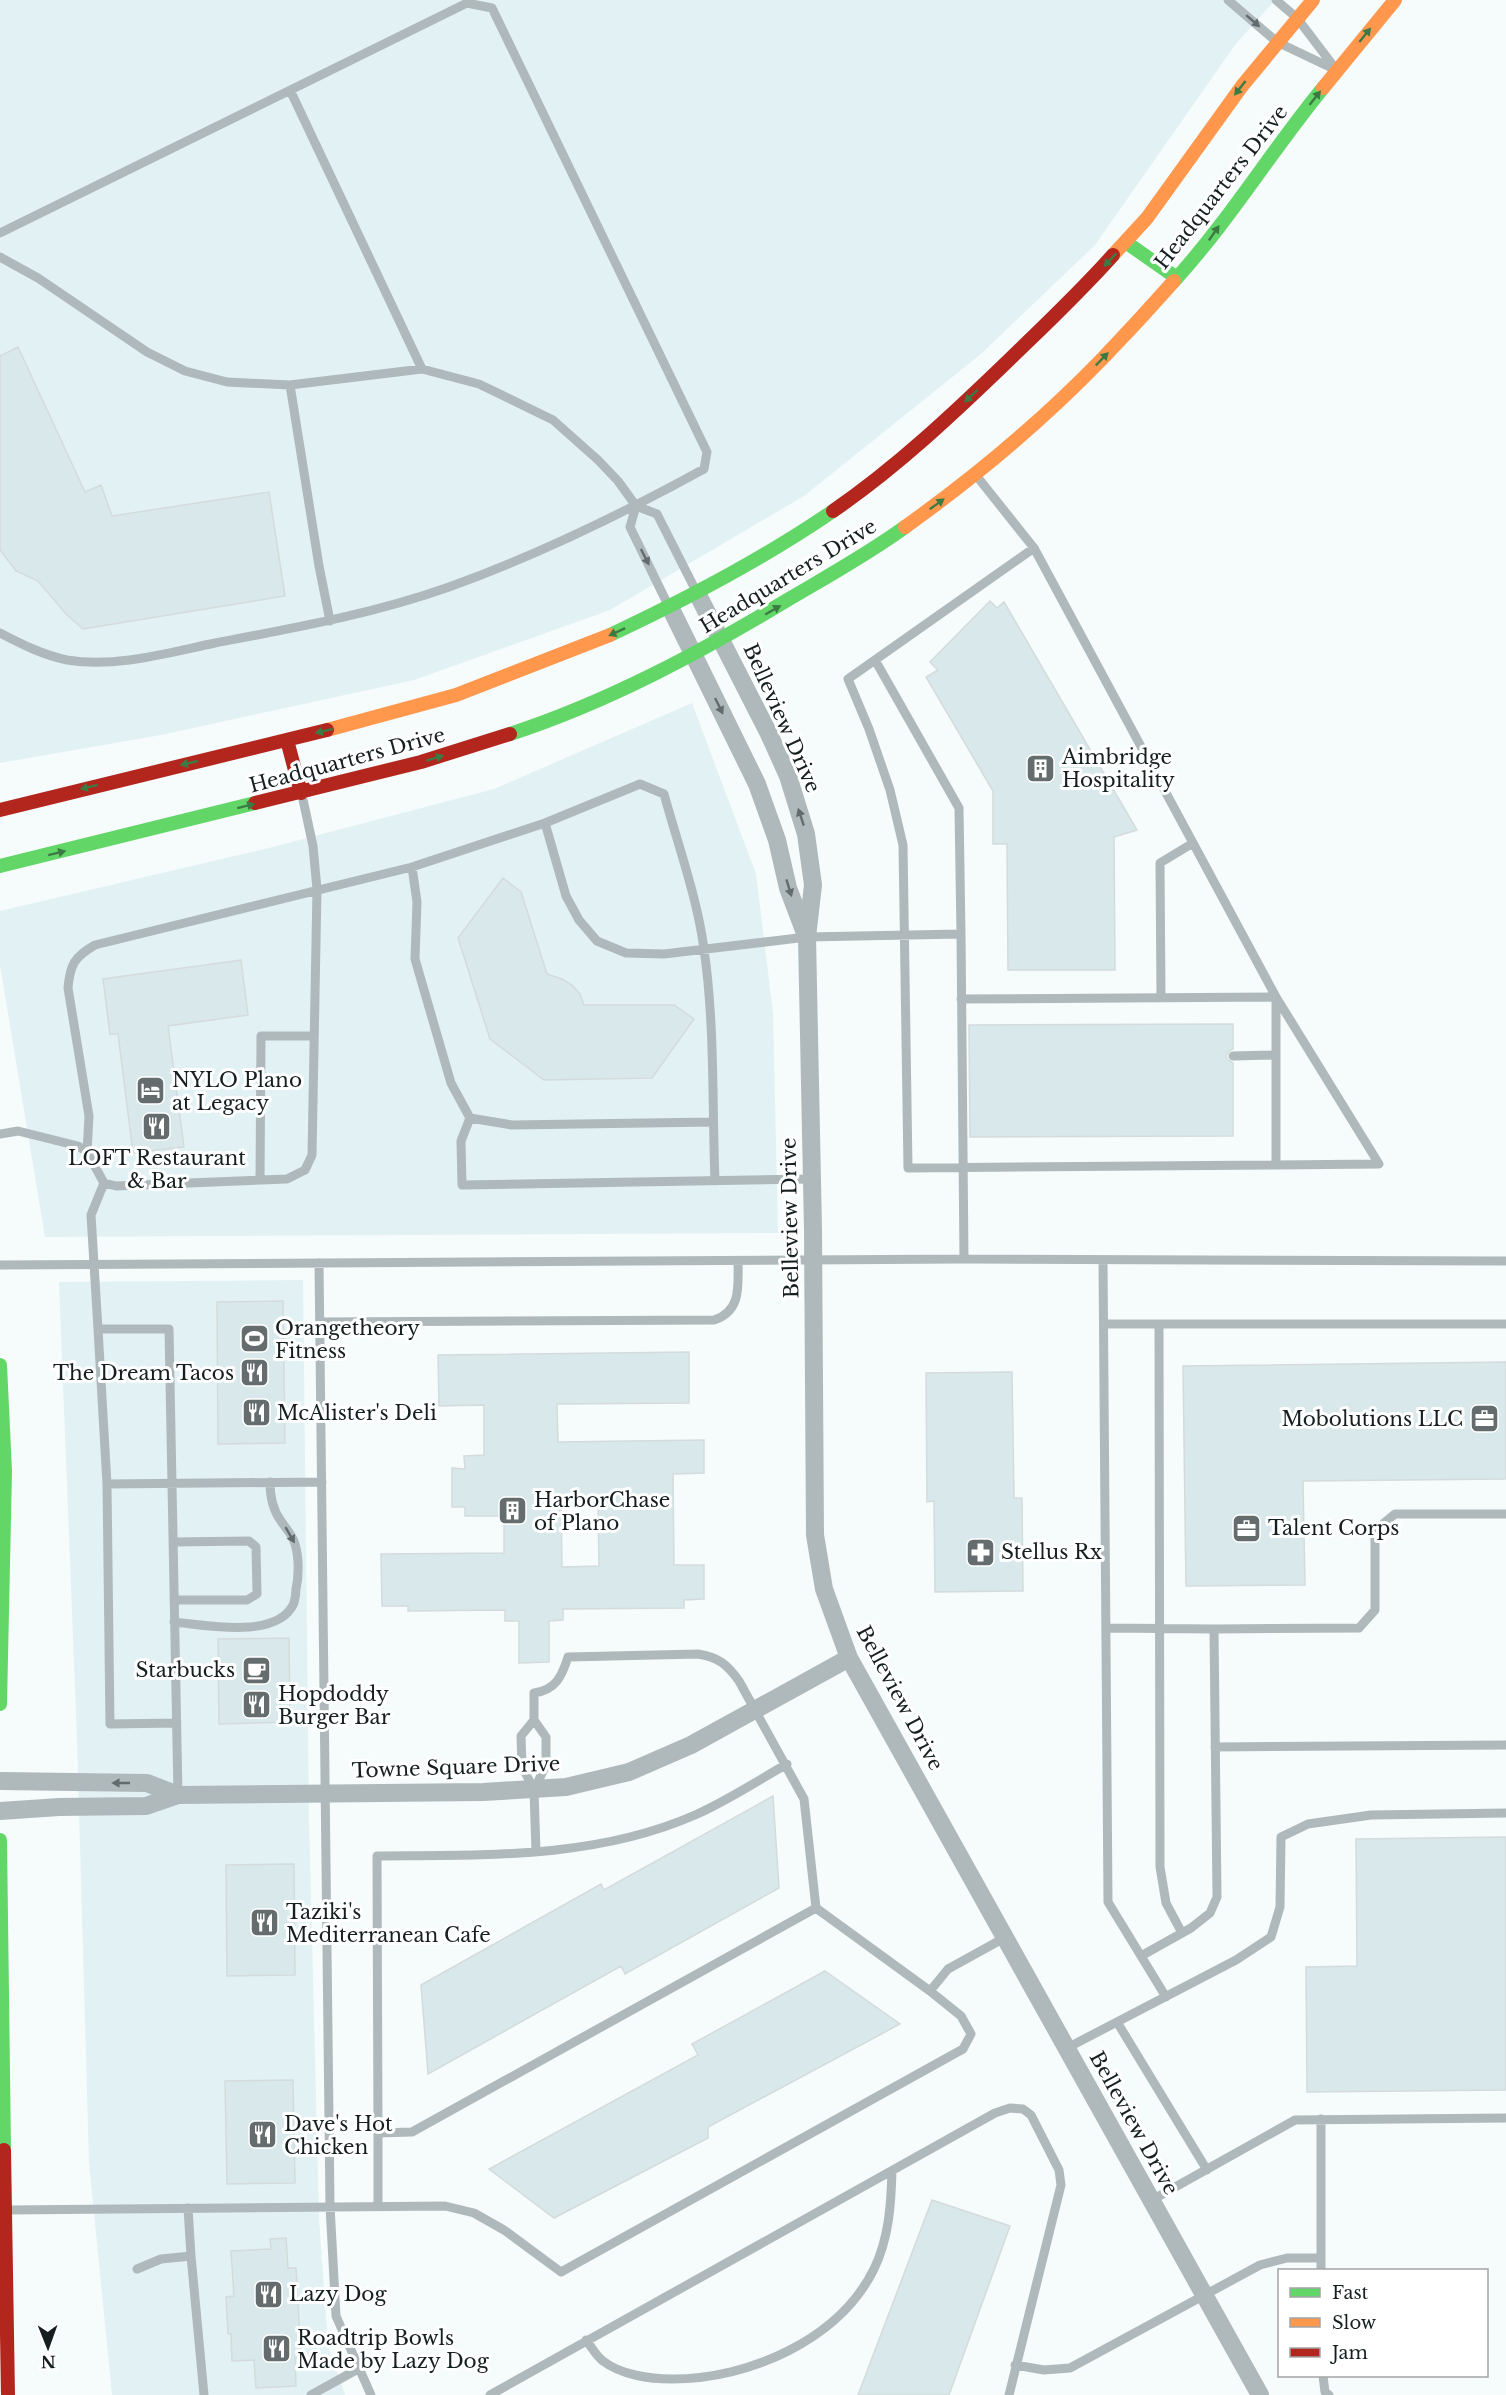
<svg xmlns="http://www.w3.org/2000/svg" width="1506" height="2395" font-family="'Libre Baskerville',serif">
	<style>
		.built { fill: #e2f1f4 }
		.building { fill: #d9e8ea; stroke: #d4dbdc; stroke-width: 1.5; fill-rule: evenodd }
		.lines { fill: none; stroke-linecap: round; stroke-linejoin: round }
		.lane { stroke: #afb9bb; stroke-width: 9 }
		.street { stroke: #afb9bb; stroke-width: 18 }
		.fast { stroke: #63d668; stroke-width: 14 }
		.slow { stroke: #ff974d; stroke-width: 14 }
		.jam { stroke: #b3261e; stroke-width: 14 }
		.oneway { fill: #626c6e }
		.oneway2 { fill: #3c7a44 }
		.labels { text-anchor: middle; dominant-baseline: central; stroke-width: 6; stroke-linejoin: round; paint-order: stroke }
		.street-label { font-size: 20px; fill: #161f20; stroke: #fff }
		.poi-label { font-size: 20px; fill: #161f20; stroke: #fff; text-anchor: start }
	</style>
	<rect width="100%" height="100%" fill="#f6fbfc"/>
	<path class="built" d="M0,0h1275l-40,45 -140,200 -114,109 -177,142 -194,114 -196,70 -253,55 -161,28z
		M692,703l64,171 17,139 5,220 -733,4 -45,-272v-54l269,-63 225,-59z
		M303,1280l6,538 10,401 9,127 17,49h-233l-23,-233 -12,-424 -18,-456z"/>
	<path class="building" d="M18,347l67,145 16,-7 11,31 157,-24 16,104 -202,33 -17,-15 -28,-33 -22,-10 -16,-21v-194z
		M990,601l7,7 7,-6 133,228 -23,7 1,133h-107l-1,-126h-14v-53l-67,-114 12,-7 -8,-8z
		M503,878l18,14 26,82 15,5 10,6 8,9 4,11h90l20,14 -42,59 -108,2 -54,-41 -32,-101z
		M241,960l7,55 -80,11 16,121 -51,6 -15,-119h-8l-7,-55z
		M1233,1024v25l-4,2 -3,5 2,4 5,3v73l-263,1 -1,-112z
		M283,1301l2,142 -67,1 -1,-142z
		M689,1352v51l-132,1 1,38 146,-2v33l-31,1 1,91h30v34l-20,1v8l-121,1v11l-14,1v41l-30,1v-42h-14v-11l-97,1v-5h-26l-1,-52 123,-1v-37h-39v-9h-13v-39l13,1 -1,-13 20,-1v-50l-45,1 -1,-51zM561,1496h37l1,70 -37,1z
		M1506,1362v117l-203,2 2,104 -119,1 -3,-220z
		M1012,1372l2,126h8l1,93 -88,1 -1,-91 -7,1 -1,-129z
		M289,1638l1,84 -71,2 -1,-85z
		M773,1796l6,92 -154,86 -4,-8 -193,108 -7,-89 180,-101 3,6z
		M1506,1837v253l-199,2 -1,-125 51,-1 -1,-127z
		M294,1864l1,111 -68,1 -1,-111z
		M825,1971l75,53 -192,103v11l-154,80 -65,-49 209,-114 -6,-11z
		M293,2080l2,103 -68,1 -2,-103z
		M932,2200l78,26 -61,169h-91z
		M286,2238l2,30h8l5,89 -6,1 1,28 -40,2 -2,-28 -22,1 -1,-27h-3l-2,-37 8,-1 -3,-45 40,-2 -1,-10z"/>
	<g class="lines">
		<path class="lane" d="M1228,0l49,42 59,28
			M1276,0l21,18 38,50
			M290,90l132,279
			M0,233l467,-230 25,5 215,444 -3,17c-82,45 -166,86 -255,118 -76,27 -155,41 -234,56 -48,10 -99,25 -148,17 -24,-5 -46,-16 -67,-27
			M0,257l38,21 109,74 38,19 42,11 63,3 132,-16 57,15 74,36 45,40 20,21 18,25 21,8 39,77
			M290,385l29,181 11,55
			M975,474l59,74 242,449 103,167 -103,1
			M636,506l-6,21 38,78
			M875,660l84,148 2,126
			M545,823l21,73 13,24 18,21 29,12 38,1 143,-17 154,-3 3,325
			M412,867l5,35 -2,57 36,124 19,35 42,7 201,-3
			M1161,997l-1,-134 33,-20
			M961,999l315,-2v168l-368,3 -5,-323 -13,-55 -21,-61 -21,-50 186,-131
			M1233,1056l42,-1
			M470,1118l-9,23 1,44 350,-6
			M0,1134l18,-3 60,15 9,6 17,31 12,3 171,-7 18,-9 7,-15 5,-266 -4,-43 -11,-51
			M87,1152l2,-36 -21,-128c2,-23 6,-31 27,-43l317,-78 133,-44 95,-39 24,10c14,51 33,103 40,155 11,76 8,155 11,232
			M260,1180l1,-144h52
			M104,1183l-13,32 7,114h71l9,466
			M1103,1260l5,642 58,95
			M319,1263l11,943 6,110 35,79
			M0,1265l964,-6 542,2
			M320,1322l394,-2c28,-9 24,-35 24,-59
			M1105,1324h401
			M1159,1324l1,543 6,36 16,30
			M98,1329l9,155 3,240 66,-1
			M107,1484l215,-2
			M173,1542l76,-1 7,6 1,47 -10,6h-73
			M174,1622c32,3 104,18 120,-19 1,-4 2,-10 2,-14 3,-13 3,-32 -1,-45 -3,-10 -9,-15 -14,-23 -9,-12 -11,-25 -11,-39
			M1106,1628l108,1 3,268 -7,16 -19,15 -50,28
			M1214,1629l145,-1 16,-18v-75l9,-12 11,-9h111
			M534,1720l-13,16 1,30 12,24 2,62
			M1215,1747l291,-2
			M787,1764c-30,17 -60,37 -92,51 -100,44 -211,40 -318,41l1,277 34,-1 404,-224
			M534,1790l12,-25v-28l-12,-17v-27c22,-3 28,-17 34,-36l130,-3c20,3 29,10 41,27l65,118 12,109 114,83
			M1117,2022l90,148
			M1067,2048l169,-88 35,-23 9,-30 1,-70 27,-13 63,-9 135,-2
			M1321,2119v151
			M378,2133v73
			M1152,2200l143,-80 211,-2
			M8,2210l437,-4 29,7 30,17 57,42 402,-223 8,-15 -10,-18 -31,-25 18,-22 58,-32
			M191,2256l13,139
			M137,2269l24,-10 30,-3 -3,-48
			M586,2340c5,6 10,16 17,21 18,14 47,18 69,18 77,0 167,-39 202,-110 15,-31 17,-64 18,-98
			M1015,2365l29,5 26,-2 190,-103 27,-7h34
			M1323,2376l2,16 4,3
			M311,2395l47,-26
			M490,2395l505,-282 15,-5 13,1 8,6 28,55 2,15 -52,210"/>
		<path class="street" d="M697,593l72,141 19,42 18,58 7,51 -6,52 6,293 2,305 9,54 25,69 411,737
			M670,607l87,177 20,56 11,48 17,45
			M0,1781l147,2 31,12
			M0,1811l59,-4 87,-1 32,-11 305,-3 83,-5 63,-15 62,-27 158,-87"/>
		<path class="fast" d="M1127,243l50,35
			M1174,281c55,-60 98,-131 149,-193
			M610,635c77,-36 153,-76 223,-124
			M510,734c98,-32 191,-82 279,-135 39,-23 79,-45 116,-72
			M0,866l255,-63
			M0,1365l5,106 -5,233
			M0,1840l4,310"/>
		<path class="slow" d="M1323,88l72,-88
			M1113,255l34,-37 95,-132 71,-86
			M905,527c70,-50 138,-107 198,-169 24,-25 48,-51 71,-77
			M327,730l129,-35 154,-60"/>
		<path class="jam" d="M833,511c64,-44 121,-98 177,-152 35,-34 70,-67 103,-104
			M287,740l14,53
			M255,803l166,-41 89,-28
			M0,810l327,-80
			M4,2150l4,245"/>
	</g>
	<defs><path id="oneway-solid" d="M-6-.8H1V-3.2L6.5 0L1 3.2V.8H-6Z" transform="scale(1.5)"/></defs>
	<g class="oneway">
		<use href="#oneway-solid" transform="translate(1253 21) rotate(41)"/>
		<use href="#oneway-solid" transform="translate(645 557) rotate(63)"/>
		<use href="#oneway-solid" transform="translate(719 706) rotate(64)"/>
		<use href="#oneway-solid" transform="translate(801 817) rotate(-108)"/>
		<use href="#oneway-solid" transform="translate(789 888) rotate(73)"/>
		<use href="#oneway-solid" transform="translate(290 1535) rotate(60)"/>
		<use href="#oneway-solid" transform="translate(121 1783) rotate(-180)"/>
	</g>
	<g class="oneway2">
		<use href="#oneway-solid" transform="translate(1365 35) rotate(-51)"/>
		<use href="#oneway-solid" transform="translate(1240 88) rotate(128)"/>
		<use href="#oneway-solid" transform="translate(1315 98) rotate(-52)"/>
		<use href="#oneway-solid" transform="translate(1214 233) rotate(-55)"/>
		<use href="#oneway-solid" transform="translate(1110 260) rotate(133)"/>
		<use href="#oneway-solid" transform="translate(1102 359) rotate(-46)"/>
		<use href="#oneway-solid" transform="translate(971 396) rotate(137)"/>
		<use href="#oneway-solid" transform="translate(937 504) rotate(-36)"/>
		<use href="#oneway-solid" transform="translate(773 610) rotate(-30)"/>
		<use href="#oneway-solid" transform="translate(617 632) rotate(155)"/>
		<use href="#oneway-solid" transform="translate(324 731) rotate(166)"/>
		<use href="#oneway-solid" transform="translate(435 758) rotate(-17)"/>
		<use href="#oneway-solid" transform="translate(189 763) rotate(167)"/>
		<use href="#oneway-solid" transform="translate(89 787) rotate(166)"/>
		<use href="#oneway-solid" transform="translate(246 806) rotate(-14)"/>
		<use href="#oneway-solid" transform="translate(57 853) rotate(-14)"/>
	</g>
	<defs>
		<symbol id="building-square" viewBox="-11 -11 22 22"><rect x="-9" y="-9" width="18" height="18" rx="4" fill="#646c6d" stroke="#fff"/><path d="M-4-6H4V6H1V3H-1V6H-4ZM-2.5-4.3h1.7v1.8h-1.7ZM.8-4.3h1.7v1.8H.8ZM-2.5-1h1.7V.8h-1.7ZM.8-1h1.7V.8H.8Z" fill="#fff"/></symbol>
		<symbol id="hotel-square" viewBox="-11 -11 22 22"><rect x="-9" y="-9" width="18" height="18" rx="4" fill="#646c6d" stroke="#fff"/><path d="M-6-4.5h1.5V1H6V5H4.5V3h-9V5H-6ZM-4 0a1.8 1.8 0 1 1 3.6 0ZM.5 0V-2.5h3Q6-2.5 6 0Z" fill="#fff"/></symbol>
		<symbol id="restaurant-square" viewBox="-11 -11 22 22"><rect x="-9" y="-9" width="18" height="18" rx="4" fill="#646c6d" stroke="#fff"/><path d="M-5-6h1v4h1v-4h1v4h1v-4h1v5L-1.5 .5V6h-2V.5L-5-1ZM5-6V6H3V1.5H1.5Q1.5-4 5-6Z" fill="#fff"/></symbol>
		<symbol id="stadium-square" viewBox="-11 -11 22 22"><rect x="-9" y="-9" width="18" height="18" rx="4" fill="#646c6d" stroke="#fff"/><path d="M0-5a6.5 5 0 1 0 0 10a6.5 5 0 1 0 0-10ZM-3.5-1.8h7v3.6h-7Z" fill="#fff"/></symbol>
		<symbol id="office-square" viewBox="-11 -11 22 22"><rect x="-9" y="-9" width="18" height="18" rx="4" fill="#646c6d" stroke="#fff"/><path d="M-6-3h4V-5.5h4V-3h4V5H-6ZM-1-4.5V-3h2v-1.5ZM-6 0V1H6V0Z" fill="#fff"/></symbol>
		<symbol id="pharmacy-square" viewBox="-11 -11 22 22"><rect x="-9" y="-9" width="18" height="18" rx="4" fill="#646c6d" stroke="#fff"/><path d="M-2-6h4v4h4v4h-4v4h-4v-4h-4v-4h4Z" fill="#fff"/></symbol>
		<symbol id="cafe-square" viewBox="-11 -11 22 22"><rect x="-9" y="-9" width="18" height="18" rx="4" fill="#646c6d" stroke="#fff"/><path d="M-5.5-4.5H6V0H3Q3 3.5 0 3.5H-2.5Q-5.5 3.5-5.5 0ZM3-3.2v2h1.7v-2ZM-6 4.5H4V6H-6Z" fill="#fff"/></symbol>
	</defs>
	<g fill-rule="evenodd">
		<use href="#building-square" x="1024" y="752" width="33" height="33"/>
		<use href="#hotel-square" x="134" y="1074" width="33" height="33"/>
		<use href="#restaurant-square" x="140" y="1110" width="33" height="33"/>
		<use href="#stadium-square" x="238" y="1322" width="33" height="33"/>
		<use href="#restaurant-square" x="238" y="1356" width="33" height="33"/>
		<use href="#restaurant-square" x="240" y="1396" width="33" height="33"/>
		<use href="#office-square" x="1468" y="1402" width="33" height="33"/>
		<use href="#building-square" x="496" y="1494" width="33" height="33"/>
		<use href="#office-square" x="1230" y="1512" width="33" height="33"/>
		<use href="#pharmacy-square" x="964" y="1536" width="33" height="33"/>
		<use href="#cafe-square" x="240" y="1654" width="33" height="33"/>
		<use href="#restaurant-square" x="240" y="1688" width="33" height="33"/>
		<use href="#restaurant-square" x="248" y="1906" width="33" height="33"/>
		<use href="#restaurant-square" x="246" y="2118" width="33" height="33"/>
		<use href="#restaurant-square" x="252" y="2278" width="33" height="33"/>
		<use href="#restaurant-square" x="260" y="2332" width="33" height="33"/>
	</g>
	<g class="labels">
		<g class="street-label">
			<text transform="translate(1221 187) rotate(-52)">Headquarters Drive</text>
			<text transform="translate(788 576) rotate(-31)">Headquarters Drive</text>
			<text transform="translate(782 718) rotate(66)">Belleview Drive</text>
			<text transform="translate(347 760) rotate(-15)">Headquarters Drive</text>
			<text transform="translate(790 1218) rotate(-91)">Belleview Drive</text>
			<text transform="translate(900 1698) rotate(62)">Belleview Drive</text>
			<text transform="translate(456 1767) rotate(-2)">Towne Square Drive</text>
			<text transform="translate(1134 2123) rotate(61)">Belleview Drive</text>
		</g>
		<g class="poi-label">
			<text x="1062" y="757">Aimbridge<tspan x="1062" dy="23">Hospitality</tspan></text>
			<text x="172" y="1080">NYLO Plano<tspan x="172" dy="23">at Legacy</tspan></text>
			<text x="157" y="1158" text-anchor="middle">LOFT Restaurant<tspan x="157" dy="23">&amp; Bar</tspan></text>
			<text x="275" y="1328">Orangetheory<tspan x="275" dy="23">Fitness</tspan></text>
			<text x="234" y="1373" text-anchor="end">The Dream Tacos</text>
			<text x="277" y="1413">McAlister's Deli</text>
			<text x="1463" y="1419" text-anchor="end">Mobolutions LLC</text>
			<text x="534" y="1500">HarborChase<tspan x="534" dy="23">of Plano</tspan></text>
			<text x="1268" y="1528">Talent Corps</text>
			<text x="1001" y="1552">Stellus Rx</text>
			<text x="235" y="1670" text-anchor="end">Starbucks</text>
			<text x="278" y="1694">Hopdoddy<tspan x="278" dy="23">Burger Bar</tspan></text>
			<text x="286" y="1912">Taziki's<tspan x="286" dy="23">Mediterranean Cafe</tspan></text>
			<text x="284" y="2124">Dave's Hot<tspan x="284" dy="23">Chicken</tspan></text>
			<text x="289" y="2294">Lazy Dog</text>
			<text x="297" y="2338">Roadtrip Bowls<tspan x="297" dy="23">Made by Lazy Dog</tspan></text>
		</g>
	</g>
	<rect x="1278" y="2269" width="210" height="108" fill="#ffffff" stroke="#a2a5a6" stroke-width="1.5"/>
	<rect x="1290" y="2288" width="30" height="9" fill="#63d668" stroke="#a2a5a6" stroke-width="1.5"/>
	<text x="1332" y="2299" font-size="18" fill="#161f20">Fast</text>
	<rect x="1290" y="2318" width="30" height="9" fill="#ff974d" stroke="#a2a5a6" stroke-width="1.5"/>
	<text x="1332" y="2329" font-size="18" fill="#161f20">Slow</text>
	<rect x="1290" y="2348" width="30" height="9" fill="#b3261e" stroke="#a2a5a6" stroke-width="1.5"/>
	<text x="1332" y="2359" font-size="18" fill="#161f20">Jam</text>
	<g transform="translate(48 2347) rotate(179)" stroke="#ffffff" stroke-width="4.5" paint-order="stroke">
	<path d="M0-4.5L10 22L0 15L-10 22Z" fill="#161f20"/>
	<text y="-9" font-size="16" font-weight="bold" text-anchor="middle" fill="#161f20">N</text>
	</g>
</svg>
